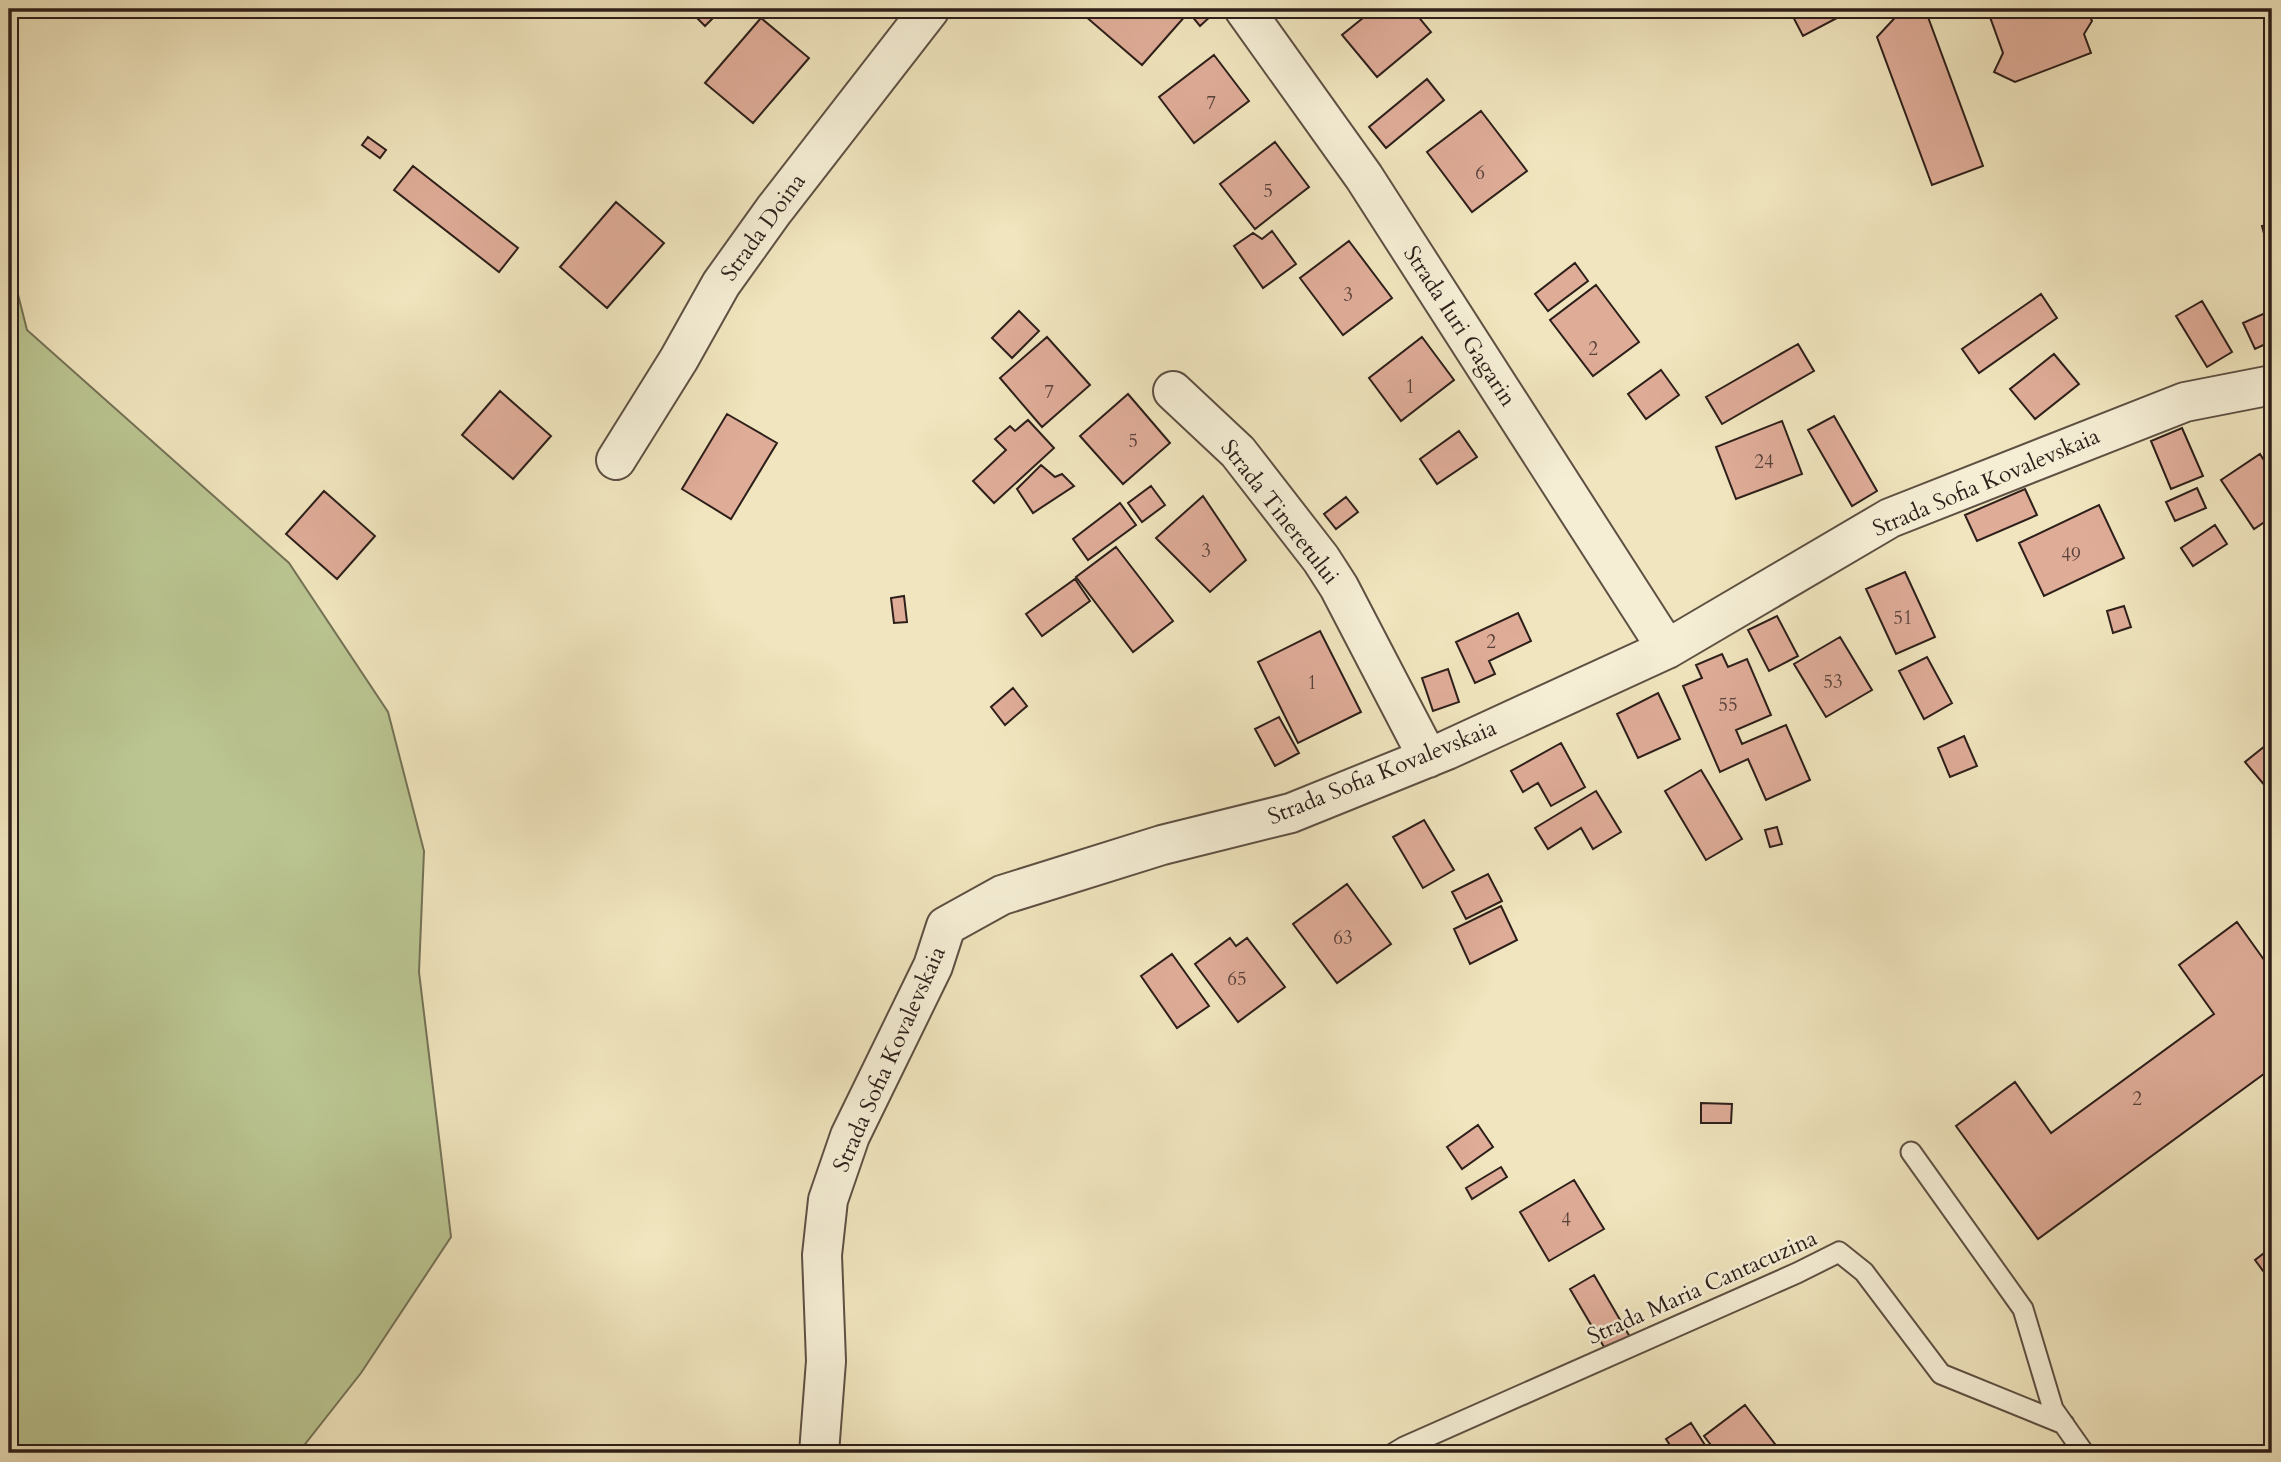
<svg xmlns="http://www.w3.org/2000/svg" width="2281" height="1462" font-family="Cardo,serif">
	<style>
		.green { fill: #bac591; stroke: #747256; stroke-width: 2 }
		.building { fill: #dfac98; stroke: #2d1f1a; stroke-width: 2 }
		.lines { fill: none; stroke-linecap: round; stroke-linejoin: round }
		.lane-casing { stroke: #5e5043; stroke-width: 23 }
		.street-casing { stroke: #5e5043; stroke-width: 42 }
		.lane { stroke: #f5eed5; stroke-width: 19 }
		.street { stroke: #f5eed5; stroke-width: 38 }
		.labels { text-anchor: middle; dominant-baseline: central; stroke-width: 5; stroke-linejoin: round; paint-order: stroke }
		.number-label { font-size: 19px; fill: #5a423a }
		.street-label { font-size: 23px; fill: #2d1f1a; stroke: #f5eed5 }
	</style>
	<rect width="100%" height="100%" fill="#f0e5be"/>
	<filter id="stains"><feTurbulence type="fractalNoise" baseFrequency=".00286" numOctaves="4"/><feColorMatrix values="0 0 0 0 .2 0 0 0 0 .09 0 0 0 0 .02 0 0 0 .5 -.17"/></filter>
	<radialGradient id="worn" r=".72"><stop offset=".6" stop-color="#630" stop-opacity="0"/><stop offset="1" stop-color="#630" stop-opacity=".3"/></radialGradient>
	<path class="green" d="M9,259l18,71 262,233 99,149 36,139 -5,121 32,265 -90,136 -63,80h-289z"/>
	<path class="building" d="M688,9h34l-17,17z
		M1091,9h91l5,5 -45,51 -57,-49z
		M1186,9h21l5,6 -12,11z
		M1374,9h38l19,23 -54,45 -35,-42z
		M1789,9h65l-51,27z
		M1903,9h22l58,157 -51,19 -55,-148z
		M2011,9h65l12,3 4,9 -8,13 7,19 -76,29 -21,-10 9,-19 -13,-36z
		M761,18l48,40 -56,65 -48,-40z
		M1214,55l35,46 -55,42 -35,-46z
		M1427,79l17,21 -58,48 -17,-21z
		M1481,111l46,60 -55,41 -45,-60z
		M368,137l18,13 -6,8 -18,-13z
		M1275,142l34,45 -54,42 -35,-45z
		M413,166l105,82 -19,24 -105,-82z
		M616,202l48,41 -57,65 -47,-41z
		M2272,224v39l-10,-37z
		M1272,231l24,33 -33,24 -29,-42 19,-13 9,6z
		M1349,241l43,57 -49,37 -43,-57z
		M1575,263l13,18 -40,30 -13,-17z
		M1596,285l43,57 -46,34 -43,-56z
		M2041,294l16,24 -78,55 -17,-24z
		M2202,301l30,51 -25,15 -31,-51z
		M2272,310v31l-17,8 -12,-26z
		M1019,311l20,20 -27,27 -20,-20z
		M1047,337l43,48 -48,42 -42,-49z
		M1422,337l32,43 -53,41 -32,-43z
		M1798,344l16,27 -92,53 -16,-27z
		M2054,354l25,30 -44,35 -25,-30z
		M1661,370l18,25 -33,24 -18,-25z
		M500,391l51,45 -38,43 -51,-44z
		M1128,394l42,49 -47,41 -43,-48z
		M727,414l50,29 -46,76 -49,-30z
		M1834,416l43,75 -25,15 -44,-76z
		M1028,420l26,28 -60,55 -21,-22 33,-31 -11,-11 15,-13 5,5z
		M1782,421l20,53 -66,25 -20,-52z
		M2182,428l21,48 -32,13 -20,-48z
		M1459,431l18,26 -40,27 -17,-25z
		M2260,454l12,19v44l-18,12 -33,-49z
		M1041,465l14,12 7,-3 12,12 -41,27 -16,-24z
		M1151,486l14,19 -23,17 -14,-19z
		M2197,488l9,20 -31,13 -9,-19z
		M2025,489l12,26 -60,26 -12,-26z
		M324,491l51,45 -38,43 -51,-45z
		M1203,496l43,64 -36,32 -54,-54z
		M1346,497l12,15 -22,17 -12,-15z
		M1120,503l16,22 -48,35 -15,-21z
		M2099,505l25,53 -80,38 -25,-53z
		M2215,525l12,19 -34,22 -12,-18z
		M1116,547l57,74 -40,31 -57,-75z
		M1905,572l30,65 -39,17 -30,-65z
		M1075,579l15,22 -48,35 -16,-22z
		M904,596l3,26 -13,1 -3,-25z
		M2124,606l7,21 -18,6 -6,-22z
		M1518,613l13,28 -42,20 6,13 -20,9 -19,-41z
		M1777,616l21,40 -29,15 -21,-41z
		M1320,631l41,81 -63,31 -40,-81z
		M1840,637l32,53 -46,27 -32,-53z
		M1722,654l6,13 19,-8 24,56 -35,15 6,14 44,-19 24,55 -44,20 -18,-41 -28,13 -37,-86 19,-8 -6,-13z
		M1927,657l25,46 -28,16 -25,-48z
		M1448,669l11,33 -26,9 -11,-33z
		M1013,688l14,18 -22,19 -14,-18z
		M1658,693l22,46 -42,19 -21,-44z
		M1279,717l20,36 -24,13 -20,-37z
		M1964,736l13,30 -27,11 -12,-29z
		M1561,743l24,44 -34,19 -13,-23 -15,9 -12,-21z
		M2265,746l7,9v26l-6,6 -21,-25z
		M1701,770l41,69 -36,21 -41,-69z
		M1596,791l25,41 -28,17 -12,-21 -33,21 -13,-21z
		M1424,820l30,50 -31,18 -30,-51z
		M1777,827l5,17 -12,3 -5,-17z
		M1488,874l14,27 -36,18 -14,-27z
		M1347,884l44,60 -54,39 -44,-59z
		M1501,906l16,34 -47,24 -16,-35z
		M2237,922l35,49v97l-234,171 -82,-113 59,-44 36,51 163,-119 -35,-49z
		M1230,938l6,8 11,-8 38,49 -47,35 -43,-58z
		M1172,954l37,52 -32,22 -36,-52z
		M1701,1103l31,1 -1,19h-30z
		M1478,1125l15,22 -31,22 -15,-22z
		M1501,1167l6,10 -35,22 -6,-11z
		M1574,1180l30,49 -55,32 -29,-49z
		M2272,1247v36l-17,-23z
		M1594,1275l36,62 -26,10 -34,-58z
		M1745,1405l33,43 -8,5h-38l-4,-5 -6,5h-5l-13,-17z
		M1691,1423l19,30h-35l-9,-14z"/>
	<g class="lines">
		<defs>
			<path id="lane" d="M1911,1152l112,157 30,100 31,44
				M1394,1453l10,-6 393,-174 42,-21 25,20 77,102 123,50"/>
			<path id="street" d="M1244,9l120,168 303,472
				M1173,391l65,61 83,107 18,28 89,171
				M616,460l63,-101 42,-75 53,-74 156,-201
				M819,1453l7,-92 -4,-106 6,-55 22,-64 83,-170 13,-40 56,-31 160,-50 129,-32 156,-63 220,-101 223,-131 295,-116 87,-17"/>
		</defs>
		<use href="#lane" class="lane-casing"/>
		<use href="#street" class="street-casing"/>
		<use href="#lane" class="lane"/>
		<use href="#street" class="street"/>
	</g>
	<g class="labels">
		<g class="number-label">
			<text x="1211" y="103">7</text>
			<text x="1480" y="173">6</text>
			<text x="1268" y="191">5</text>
			<text x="1348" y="295">3</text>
			<text x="1593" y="349">2</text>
			<text x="1410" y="387">1</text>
			<text x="1049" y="392">7</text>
			<text x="1133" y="441">5</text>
			<text x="1764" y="462">24</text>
			<text x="1206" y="551">3</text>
			<text x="2071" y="555">49</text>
			<text x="1903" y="618">51</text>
			<text x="1491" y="642">2</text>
			<text x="1833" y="682">53</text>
			<text x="1312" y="683">1</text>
			<text x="1728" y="705">55</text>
			<text x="1343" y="938">63</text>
			<text x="1237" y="979">65</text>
			<text x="2137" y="1099">2</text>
			<text x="1566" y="1220">4</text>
		</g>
		<g class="street-label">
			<text transform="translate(763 227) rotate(-54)">Strada Doina</text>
			<text transform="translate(1460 326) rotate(57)">Strada Iuri Gagarin</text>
			<text transform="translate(1986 482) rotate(-23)">Strada Sofia Kovalevskaia</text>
			<text transform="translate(1280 512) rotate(52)">Strada Tineretului</text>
			<text transform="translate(1382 772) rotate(-22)">Strada Sofia Kovalevskaia</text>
			<text transform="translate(889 1059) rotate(-66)">Strada Sofia Kovalevskaia</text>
			<text transform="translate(1702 1287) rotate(-24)">Strada Maria Cantacuzina</text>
		</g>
	</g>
	<rect width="2281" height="1462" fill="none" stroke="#f0e5be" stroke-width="35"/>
	<rect x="10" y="10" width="2260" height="1441" fill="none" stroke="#2d1f1a" stroke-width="3.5"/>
	<rect x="18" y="18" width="2246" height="1427" fill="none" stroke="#2d1f1a" stroke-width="2"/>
	<rect width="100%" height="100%" filter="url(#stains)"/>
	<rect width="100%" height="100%" fill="url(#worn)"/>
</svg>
